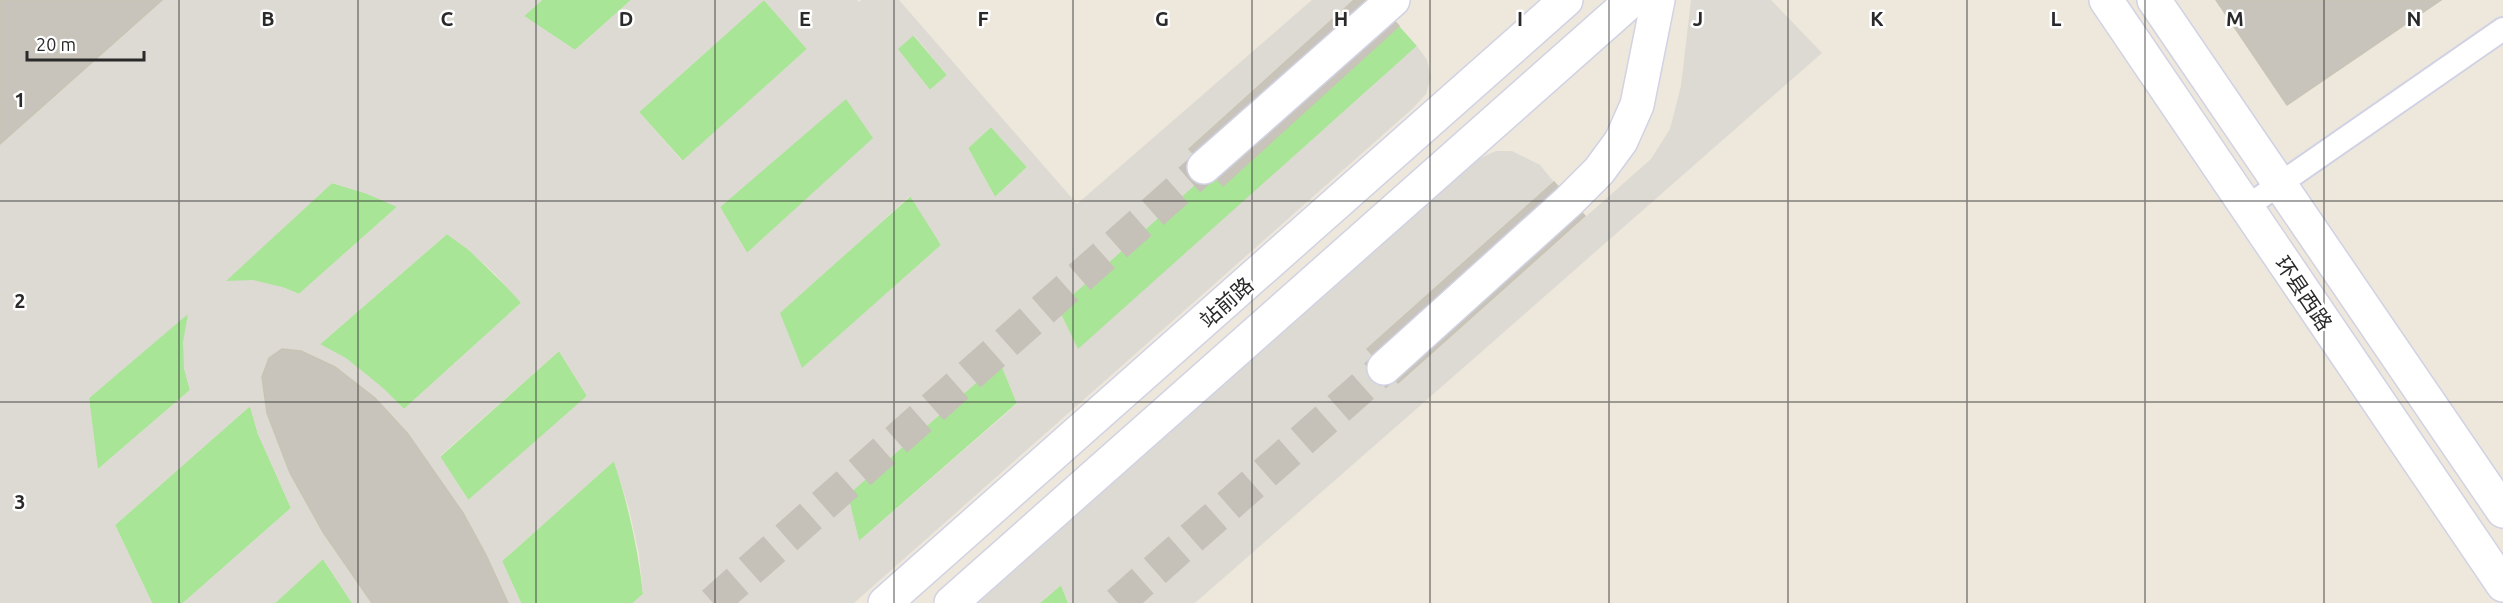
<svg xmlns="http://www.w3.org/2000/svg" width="2503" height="603" font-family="Ubuntu,'Noto Sans SC',sans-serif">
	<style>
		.green { fill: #a9e597 }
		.plaza { fill: #dddad3; fill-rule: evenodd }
		.building { fill: #c8c4bb; stroke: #c8c4b5; stroke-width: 1.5 }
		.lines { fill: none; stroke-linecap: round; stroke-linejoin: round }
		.street-tunnel { stroke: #c6c1b8; stroke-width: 33; stroke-dasharray: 33 16; stroke-linecap: butt }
		.lane-casing { stroke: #d1d2e3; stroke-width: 26 }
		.street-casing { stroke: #d1d2e3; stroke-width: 36 }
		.secondary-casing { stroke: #d1d2e3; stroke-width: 36 }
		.lane { stroke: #fff; stroke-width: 22 }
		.street { stroke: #fff; stroke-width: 33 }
		.secondary { stroke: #fff; stroke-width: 33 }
		.grid { fill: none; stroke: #2a2a2a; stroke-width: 1.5; stroke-opacity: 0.55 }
		.labels { text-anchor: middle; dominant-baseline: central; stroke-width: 5; stroke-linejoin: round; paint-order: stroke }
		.street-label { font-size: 21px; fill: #2a2a2a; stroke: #fff }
		.grid-label { font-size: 20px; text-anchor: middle; font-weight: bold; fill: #2a2a2a; stroke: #fff; stroke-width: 5; stroke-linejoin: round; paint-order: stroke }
	</style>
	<rect width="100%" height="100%" fill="#ede7dc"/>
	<path class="green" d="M542,0h89l-56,50 -51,-34z
		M764,0l43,49 -124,112 -44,-49z
		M1399,26l18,20 -339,304 -20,-42 151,-136 14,14z
		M913,35l34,40 -17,15 -33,-41z
		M846,98l28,40 -127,115 -27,-46z
		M991,127l36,40 -32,30 -27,-49z
		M332,183l33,10 33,13 -99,88 -17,-7 -57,-6z
		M911,196l30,49 -139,124 -23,-56z
		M447,234l22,16 53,52 -118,107c-26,-26 -51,-48 -85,-64z
		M188,313l-4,55 6,22 -93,80 -8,-72z
		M559,351l28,45 -118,105 -29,-44z
		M1000,362l17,41 -158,138 -12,-46z
		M250,406l8,28 33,74 -108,95h-31l-37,-78z
		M614,461c14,44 24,87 29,133l-10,9h-112l-19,-42z
		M323,559l29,44h-77z
		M1061,585l7,18h-28z"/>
	<path class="plaza" d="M162,0h380l-18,16 51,34 56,-50h226l2,2 2,-2h38l178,204 235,-204h42l-165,149 20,23 -151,136 20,41 339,-303 10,14 4,17 -5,17 -14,15 -558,494h-221l10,-9 -4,-40 -10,-45 -15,-48 -112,100 19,42h-13l-45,-89 -55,-80 -33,-36 -40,-31 -34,-16 -19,-2 -13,9 -7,19 5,37 23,59 33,59 49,71h-20l-29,-44 -48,44h-92l108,-95 -33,-74 -8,-28 -135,119 37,78h-152v-459zM764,0l43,49 -125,112 -43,-49zM914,35l33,40 -17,15 -32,-41zM846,99l27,39 -126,115 -27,-46zM991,127l36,40 -32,30 -27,-49zM332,183l33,10 32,14 -98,87 -17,-7 -29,-7 -27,1zM910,196l31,49 -139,123 -22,-55zM447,234l22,16 26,24 26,29 -117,106 -21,-21 -37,-30 -26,-14zM188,314l-5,28 1,26 6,22 -92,79 -9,-71zM559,351l28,45 -119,104 -28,-44zM1000,362l17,42 -158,137 -11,-46z
		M1691,0h80l51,53 -627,550h-127l-7,-18 -21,18h-62l496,-442 22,-10h16l28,14 14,17 -187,167 31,34 253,-224 19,-30 11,-43z"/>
	<path class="building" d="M0,0h162l-162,144z
		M1354,0h21l24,26 -176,160 -34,-37z
		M2216,0h225l-154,105z
		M1554,182l31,34 -187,167 -31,-34z
		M282,349l19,2 34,16 40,31 33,36 55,79 23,42 22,48h-136l-49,-71 -33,-59 -23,-60 -5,-36 7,-19z"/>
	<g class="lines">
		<path class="street-tunnel" d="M713,603l491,-436
			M1118,603l266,-235"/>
		<defs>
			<path id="lane" d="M2245,208l258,-179"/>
			<path id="street" d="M1204,167l189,-167
				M1384,368l185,-167 30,-30 22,-30 16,-36 21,-105"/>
			<path id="secondary" d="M2106,0l397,585
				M2154,0l349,511
				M885,603l681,-603
				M951,603l681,-603"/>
		</defs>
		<use href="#lane" class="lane-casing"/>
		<use href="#street" class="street-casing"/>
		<use href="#secondary" class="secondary-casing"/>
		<use href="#lane" class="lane"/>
		<use href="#street" class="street"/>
		<use href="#secondary" class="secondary"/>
	</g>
	<path class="grid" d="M179,0v603M358,0v603M536,0v603M715,0v603M894,0v603M1073,0v603M1252,0v603M1430,0v603M1609,0v603M1788,0v603M1967,0v603M2145,0v603M2324,0v603M0,201h2503M0,402h2503"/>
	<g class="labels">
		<g class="street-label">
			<text transform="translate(2304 293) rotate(56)">环县西路</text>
			<text transform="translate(1226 302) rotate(-42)">站前路</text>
		</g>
	</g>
	<g class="grid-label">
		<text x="268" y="26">B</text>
		<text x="447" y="26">C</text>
		<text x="626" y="26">D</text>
		<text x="805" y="26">E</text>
		<text x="983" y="26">F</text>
		<text x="1162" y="26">G</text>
		<text x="1341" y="26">H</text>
		<text x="1520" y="26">I</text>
		<text x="1698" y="26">J</text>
		<text x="1877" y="26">K</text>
		<text x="2056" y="26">L</text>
		<text x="2235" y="26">M</text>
		<text x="2414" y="26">N</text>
		<text x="20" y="107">1</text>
		<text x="20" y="308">2</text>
		<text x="20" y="509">3</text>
	</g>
	<path d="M27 51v9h117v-9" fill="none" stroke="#2a2a2a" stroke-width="3"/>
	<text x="36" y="51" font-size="18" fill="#2a2a2a" stroke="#ffffff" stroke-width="4.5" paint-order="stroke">20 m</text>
</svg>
